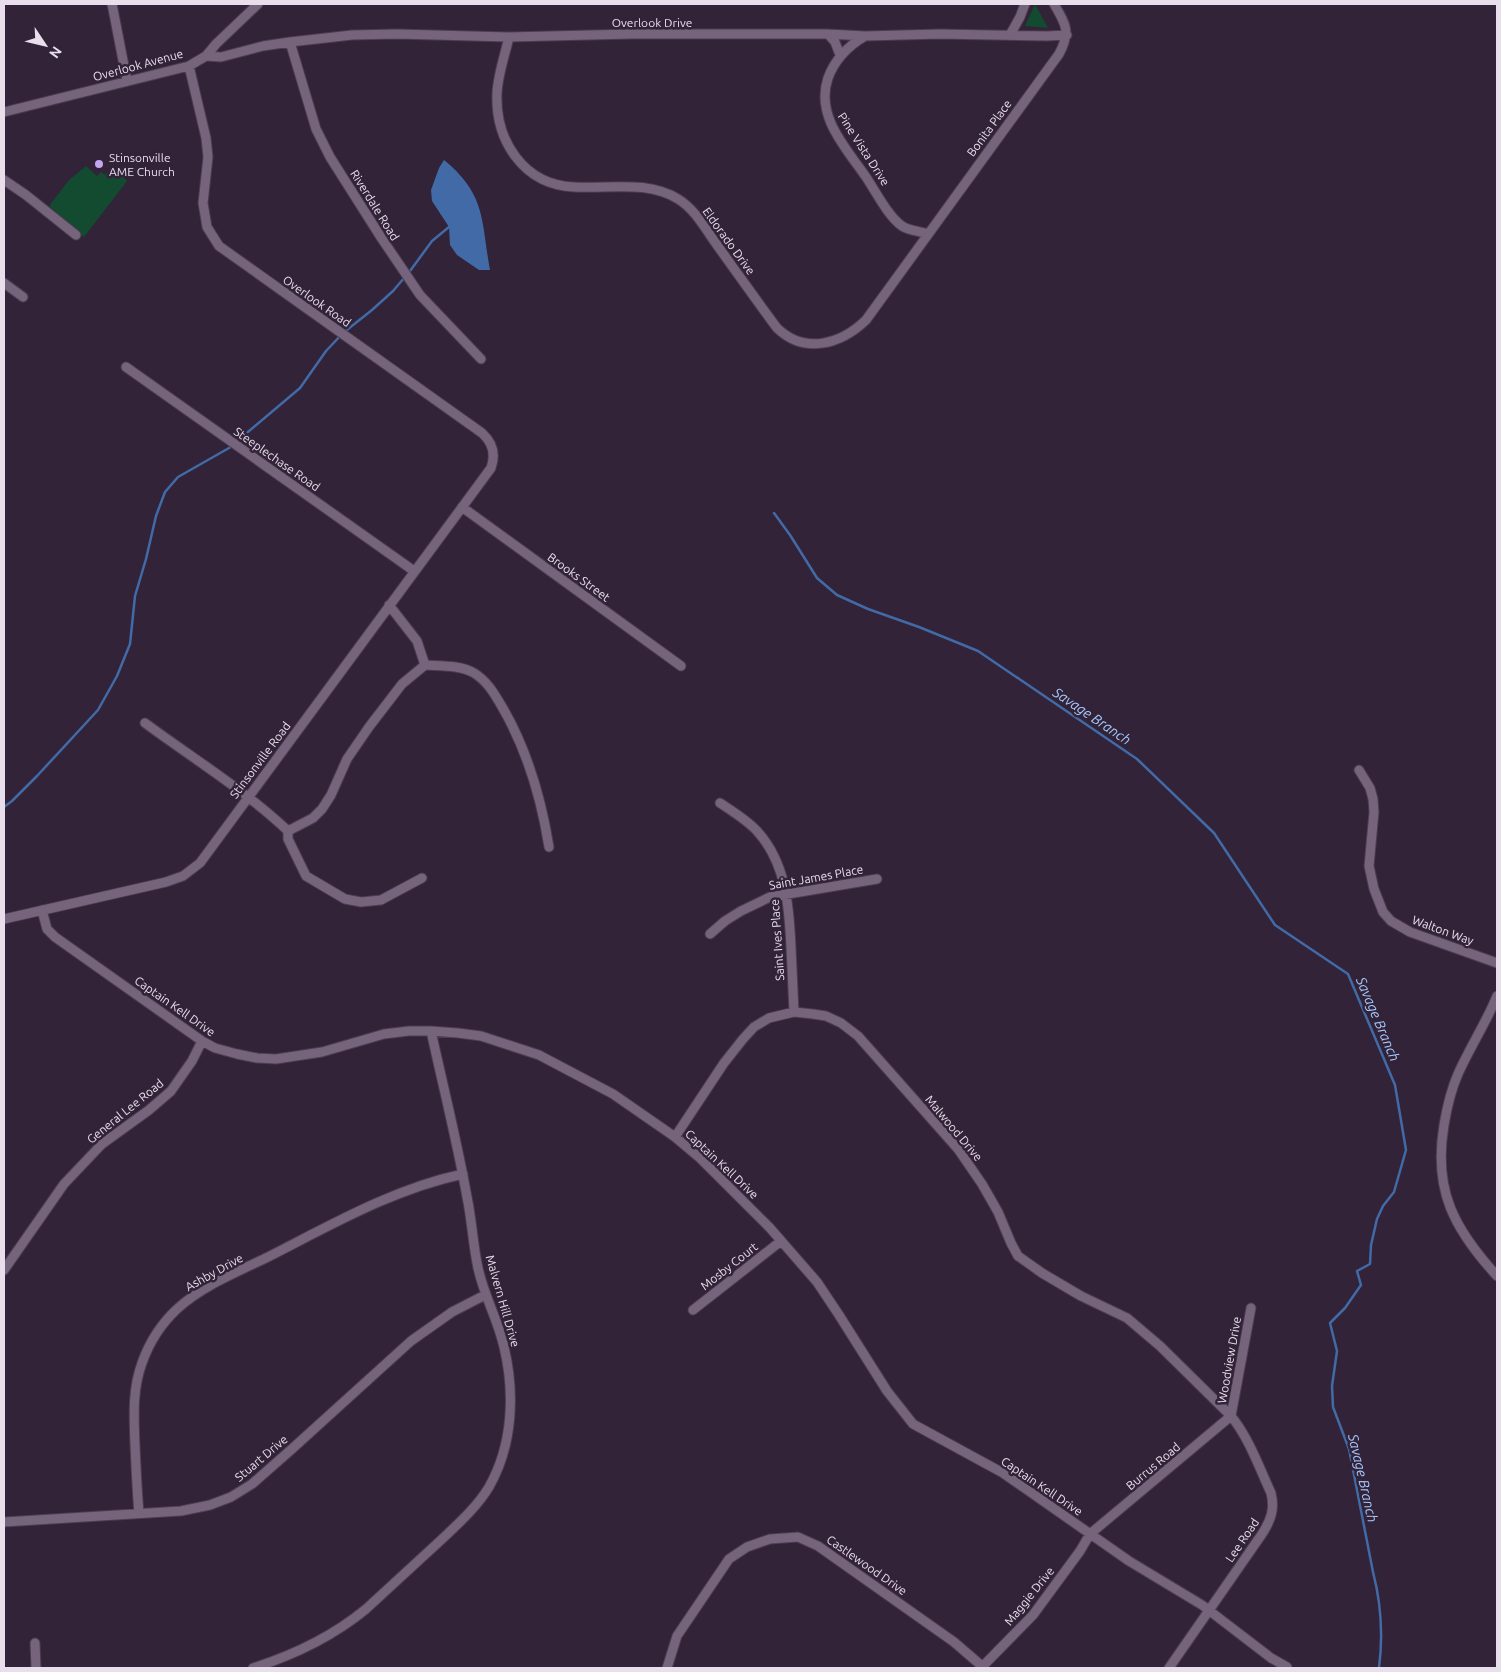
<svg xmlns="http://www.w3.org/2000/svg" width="1501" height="1672" font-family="Ubuntu,sans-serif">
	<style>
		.green { fill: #124b30 }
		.water { fill: #416aa7 }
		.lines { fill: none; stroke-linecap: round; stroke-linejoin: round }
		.stream { stroke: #416aa7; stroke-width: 2.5 }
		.minor-casing { stroke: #4b3e50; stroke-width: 11 }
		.minor { stroke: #75647c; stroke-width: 9 }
		.poi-dot { fill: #c6a6f0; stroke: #322338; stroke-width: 2 }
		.labels { text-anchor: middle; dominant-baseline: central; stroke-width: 5; stroke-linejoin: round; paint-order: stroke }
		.street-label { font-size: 12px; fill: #e8deec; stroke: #322338 }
		.poi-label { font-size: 12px; fill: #e8deec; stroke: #322338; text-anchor: start }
		.water-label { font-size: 14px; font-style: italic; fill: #a6c8fc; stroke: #322338 }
	</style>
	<rect width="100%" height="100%" fill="#322338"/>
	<path class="green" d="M1035,4l13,24 -23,-2z
		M86,166l11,10 4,-4 4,3 10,-9 12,15 -43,56 -35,-31 20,-26z"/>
	<path class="water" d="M444,160c43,35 37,62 46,110h-11l-22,-15 -7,-10 -1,-18 -17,-26 -1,-11 8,-22z"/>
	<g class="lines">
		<path class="stream" d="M774,513l16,22 27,43 20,17 31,14 51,18 59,24 159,108 77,74 61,92 73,49 47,111 11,65 -12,42 -11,14 -6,13 -6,26 -1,19 -13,7 4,14 -16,23 -15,15 7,28 -5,35 1,21 16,42 24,123c8,31 10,65 6,96
			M4,807l8,-6 25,-25 61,-66 19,-34 13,-32 5,-48 11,-37 10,-43 9,-24 13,-15 51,-29 71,-60 26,-37 17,-18 29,-23 21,-19 17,-20 22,-30 17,-14"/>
		<defs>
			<path id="minor" d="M112,4l15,77
				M828,34l7,8 5,13
				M1010,35l10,-18 5,-13
				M865,36c-17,10 -30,23 -37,42 -13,38 18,70 38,99 10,15 22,39 36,49 7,5 18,5 26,8
				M509,37c-4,18 -11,37 -12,56 -2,48 27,92 77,94 35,2 73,-7 104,12 17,10 28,31 39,46 20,28 40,56 60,83 28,27 64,16 89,-8l193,-266c12,-22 7,-30 -5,-50
				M290,42l26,87 14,28 52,82 38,56 61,64
				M206,56l15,1 42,-11 27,-4 62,-7 45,-1 112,3 122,-3h197l37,2 75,-2 107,2 20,-1
				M4,112l185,-46 17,-10 10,-12 42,-40
				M4,180l22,15 50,40
				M4,283l19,14
				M126,367l288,204
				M462,507l219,159
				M389,605l28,36 8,24
				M145,723c46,34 101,68 143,108v8l18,37 39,23 16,3 20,-2 41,-22
				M1359,770l11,18 3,11 1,13 -5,54 5,23 9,23 8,9 19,11 87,31
				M720,803c12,8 27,17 37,28 29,32 32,74 34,116 1,21 2,43 3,65
				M288,831l25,-13 9,-9 9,-14 16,-36 22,-32 33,-43 23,-19c15,1 36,0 49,8 13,8 20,20 27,32 26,44 40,92 48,142
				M42,910l5,19 8,8 147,104 13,7 22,6 20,4 19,1 46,-7 62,-18 25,-3h22l27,2 23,3 58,19 74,39 62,43 25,21 70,70 47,54 22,33 48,76 26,33 90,49 126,88 73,44 69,53 16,9
				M4,919l162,-37 17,-6 17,-13 291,-395c5,-14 2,-25 -9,-35l-263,-187 -12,-19 -4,-24 5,-46 -2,-19 -17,-72
				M710,934l15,-13 16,-10 29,-14 107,-18
				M1497,996c-11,27 -27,51 -39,78 -7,16 -11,33 -14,51 -11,65 10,104 53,151
				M675,1137l49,-74 19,-24 11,-12 15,-9 25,-6 19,2 13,2 15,7 17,13 100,113 24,35 16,28 13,31 7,13 24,17 39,23 46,22 33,28 71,70c18,22 28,51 40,77 4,16 0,27 -9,41l-93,134
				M4,1270l60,-86 38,-40 47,-34 22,-19 21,-30 10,-20
				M693,1310l88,-69
				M1231,1416l20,-108
				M139,1513c-2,-22 -3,-45 -4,-68 -1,-27 -3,-55 7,-82 7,-20 19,-39 35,-54 25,-23 60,-37 91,-52 63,-32 125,-68 195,-83
				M4,1522l177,-11 29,-6 21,-8 21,-13 41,-36 118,-107 41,-29 33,-17
				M35,1643l1,25
				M253,1668c41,-13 79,-31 113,-59 25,-23 50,-46 75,-69 17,-16 36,-33 48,-53 24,-42 26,-94 15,-140 -6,-27 -20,-51 -26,-79 -5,-23 -6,-47 -11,-71 -10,-56 -24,-111 -36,-166
				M667,1668l10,-32 52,-77 18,-12 23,-8 28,-2 20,9 136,96 29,25
				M981,1668l52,-53 47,-64 10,-17 141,-118"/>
		</defs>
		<use href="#minor" class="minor-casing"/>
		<use href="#minor" class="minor"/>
	</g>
	<circle class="poi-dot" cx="99" cy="164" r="5"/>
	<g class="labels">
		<g class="street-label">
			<text x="652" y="22">Overlook Drive</text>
			<text transform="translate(138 65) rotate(-15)">Overlook Avenue</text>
			<text transform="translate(989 128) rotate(-54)">Bonita Place</text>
			<text transform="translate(864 149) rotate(57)">Pine Vista Drive</text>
			<text transform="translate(375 205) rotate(58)">Riverdale Road</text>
			<text transform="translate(729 241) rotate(54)">Eldorado Drive</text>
			<text transform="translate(317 301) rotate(35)">Overlook Road</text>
			<text transform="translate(277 459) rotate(35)">Steeplechase Road</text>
			<text transform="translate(579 577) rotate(36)">Brooks Street</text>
			<text transform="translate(260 760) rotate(-53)">Stinsonville Road</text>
			<text transform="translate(816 877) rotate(-10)">Saint James Place</text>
			<text transform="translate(1443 930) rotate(20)">Walton Way</text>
			<text transform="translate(777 940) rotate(-94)">Saint Ives Place</text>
			<text transform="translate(175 1006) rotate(35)">Captain Kell Drive</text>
			<text transform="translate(125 1111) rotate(-39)">General Lee Road</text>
			<text transform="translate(954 1128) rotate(50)">Malwood Drive</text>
			<text transform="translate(722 1164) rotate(43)">Captain Kell Drive</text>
			<text transform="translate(729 1266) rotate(-38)">Mosby Court</text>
			<text transform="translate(214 1272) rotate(-29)">Ashby Drive</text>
			<text transform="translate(503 1301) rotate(74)">Malvern Hill Drive</text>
			<text transform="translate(1229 1360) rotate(-80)">Woodview Drive</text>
			<text transform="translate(261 1458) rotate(-40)">Stuart Drive</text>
			<text transform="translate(1153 1466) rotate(-40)">Burrus Road</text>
			<text transform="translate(1042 1486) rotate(34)">Captain Kell Drive</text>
			<text transform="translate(1242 1540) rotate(-56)">Lee Road</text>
			<text transform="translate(867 1565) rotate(35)">Castlewood Drive</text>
			<text transform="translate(1029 1596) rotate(-51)">Maggie Drive</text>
		</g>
		<g class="poi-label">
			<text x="109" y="157">Stinsonville<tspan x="109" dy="14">AME Church</tspan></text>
		</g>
		<g class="water-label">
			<text transform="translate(1092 716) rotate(34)">Savage Branch</text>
			<text transform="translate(1378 1019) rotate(67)">Savage Branch</text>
			<text transform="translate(1363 1478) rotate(77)">Savage Branch</text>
		</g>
	</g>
	<rect width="1501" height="1672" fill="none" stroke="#e8deec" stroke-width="10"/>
	<g transform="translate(45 45) rotate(125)" stroke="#322338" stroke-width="4" paint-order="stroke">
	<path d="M0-4L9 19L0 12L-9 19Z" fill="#e8deec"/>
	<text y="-8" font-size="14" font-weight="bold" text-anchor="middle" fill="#e8deec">N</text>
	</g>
</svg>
